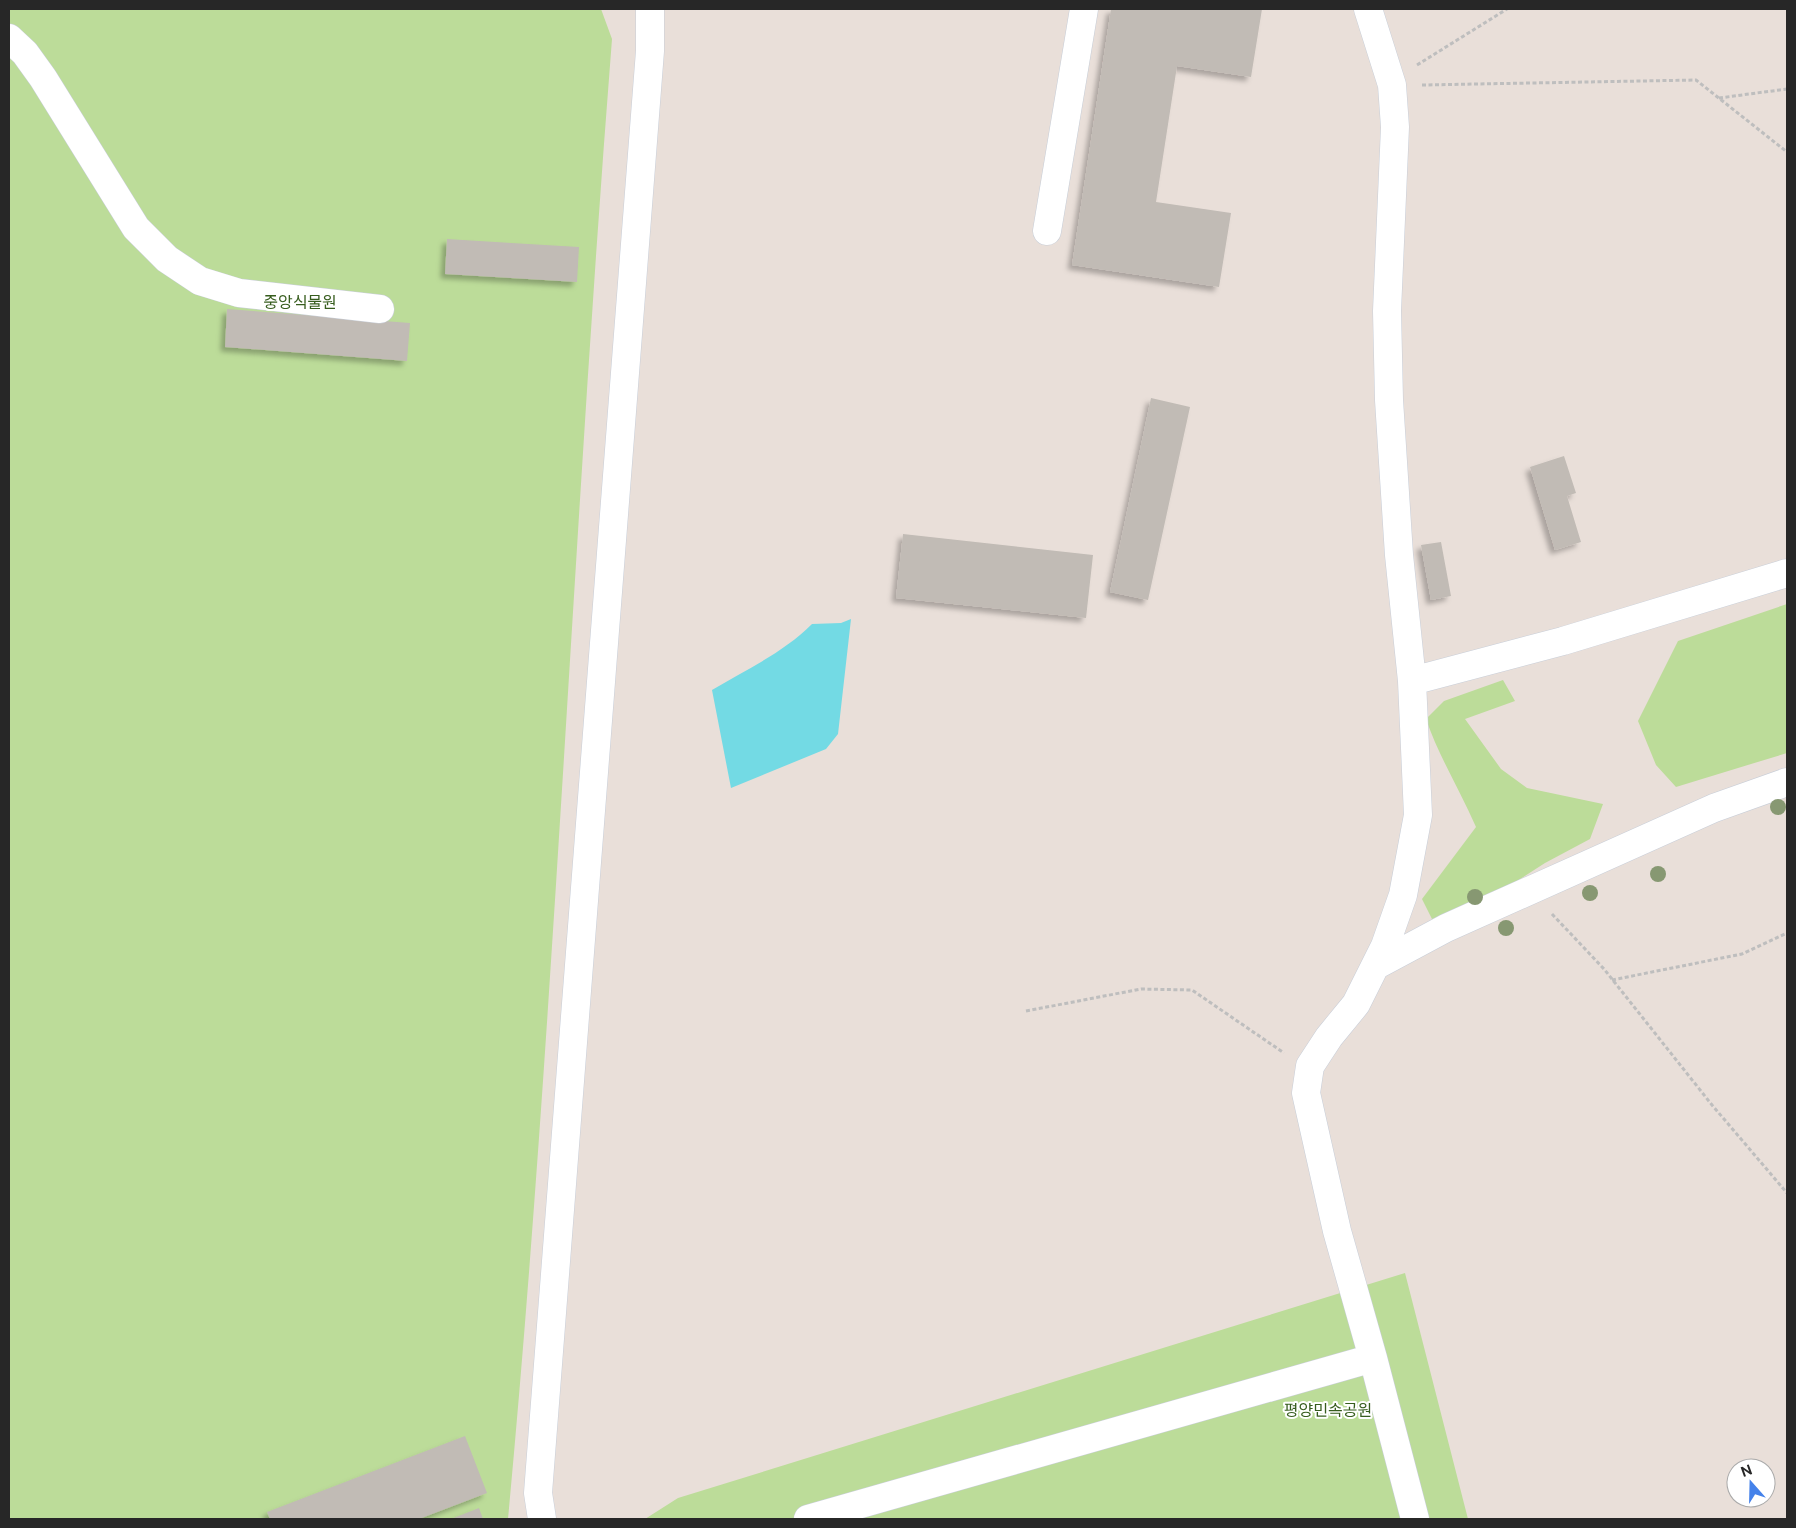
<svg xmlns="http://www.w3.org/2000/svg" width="1796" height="1528" font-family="'Public Sans','Noto Sans KR',sans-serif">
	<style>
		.green { fill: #bcdc99 }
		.water { fill: #73dae4 }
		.building { fill: #c1bbb5; filter: url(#shadow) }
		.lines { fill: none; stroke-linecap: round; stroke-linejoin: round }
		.minor-casing { stroke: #c8ced8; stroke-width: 29 }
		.path { stroke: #bebebe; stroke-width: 3; stroke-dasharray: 4 2.5; stroke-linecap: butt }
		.minor { stroke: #fff; stroke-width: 28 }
		.tree { fill: #879872 }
		.labels { text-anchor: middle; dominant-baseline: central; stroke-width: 4; stroke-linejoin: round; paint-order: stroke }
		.park-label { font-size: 16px; fill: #375d1e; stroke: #fff }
	</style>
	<defs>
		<filter id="shadow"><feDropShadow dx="-4.5" dy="4.5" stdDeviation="2.5" flood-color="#0004"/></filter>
	</defs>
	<rect width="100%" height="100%" fill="#e9dfd9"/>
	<path class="green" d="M9,9h592l11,30c-39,493 -58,988 -104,1480h-499z
		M1787,604v149l-111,34 -20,-22 -18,-44 40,-80z
		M1503,680l12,21 -50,18 36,50 26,19 76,16 -13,35 -45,24 -65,42 -48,14 -10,-20 54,-72c-16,-37 -37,-70 -50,-108l18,-18z
		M1405,1273l63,246h-823l33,-21z"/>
	<path class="water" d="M851,619l-13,115 -12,15 -95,39 -19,-98c35,-21 71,-37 100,-66l29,-1z"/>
	<path class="building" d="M1111,9h151l-11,68 -74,-11 -21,136 75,11 -12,74 -147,-22z
		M447,239l132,8 -2,35 -132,-8z
		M227,309l183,14 -3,38 -182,-14z
		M1151,398l39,9 -42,193 -38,-8z
		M1564,456l12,37 -9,3 14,46 -26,8 -25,-83z
		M903,534l190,21 -7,63 -190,-20z
		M1441,542l10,54 -20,4 -10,-55z
		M465,1436l22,57 -68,26h-149l-3,-7z
		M479,1508l4,11h-32z"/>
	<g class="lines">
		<defs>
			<path id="minor" d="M1368,9l24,76 3,42 -8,184 2,89 10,155 13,126 6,134 -15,80 -18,51 -29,58 -27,33 -19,29 -4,27 31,138 36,127
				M9,38l16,15 18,25 93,150 31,31 33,22 39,12 141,16
				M1047,231l37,-222
				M1412,681l151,-40 224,-68
				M1375,966l71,-38 268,-120 73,-26
				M542,1519l-4,-26 112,-1442v-42
				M808,1519l565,-161 42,161"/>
		</defs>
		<use href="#minor" class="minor-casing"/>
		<path class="path" d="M1417,65l90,-56
			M1422,85l274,-5 91,72
			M1719,98l68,-9
			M1552,914l52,55 108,136 75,88
			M1612,980l130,-26 45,-21
			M1026,1011l115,-22 51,1 92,63"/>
		<use href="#minor" class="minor"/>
	</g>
	<g class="tree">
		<circle cx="1778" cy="807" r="8"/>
		<circle cx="1658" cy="874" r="8"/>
		<circle cx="1590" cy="893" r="8"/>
		<circle cx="1475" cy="897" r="8"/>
		<circle cx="1506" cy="928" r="8"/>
	</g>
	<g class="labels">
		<g class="park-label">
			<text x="300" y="302">중앙식물원</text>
			<text x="1328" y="1410">평양민속공원</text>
		</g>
	</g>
	<rect width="1796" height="1528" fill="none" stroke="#272727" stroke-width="20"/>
	<g transform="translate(1751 1483) rotate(340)"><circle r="24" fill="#ffffff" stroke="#a9a9a9"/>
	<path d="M0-4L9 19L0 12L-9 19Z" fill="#4582ea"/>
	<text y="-8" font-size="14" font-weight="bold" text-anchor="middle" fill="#272727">N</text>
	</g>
</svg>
